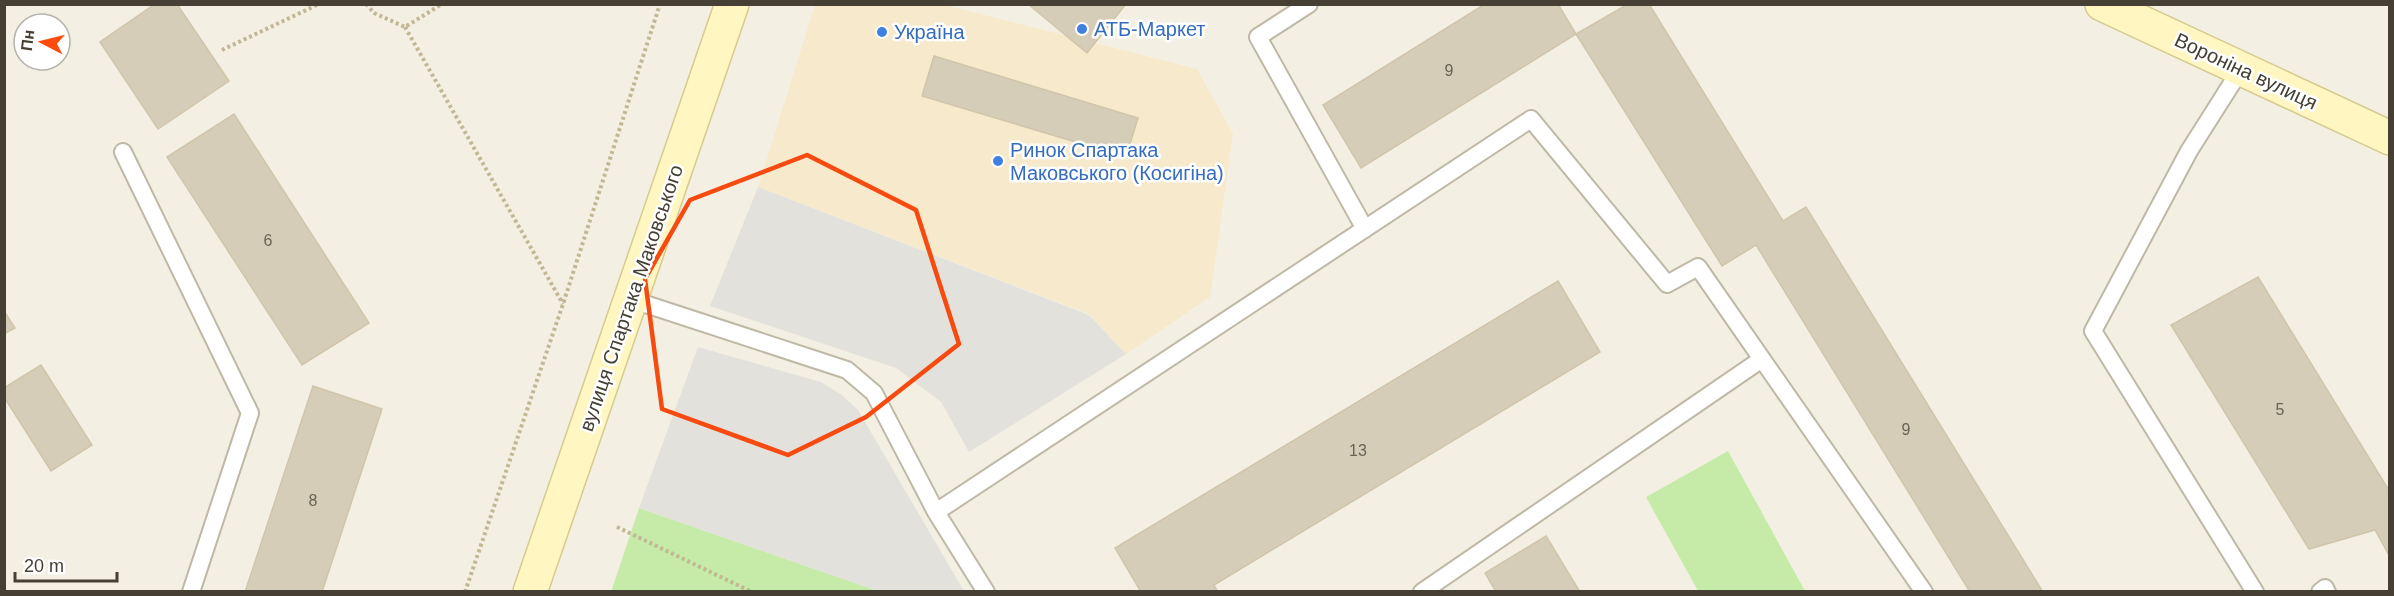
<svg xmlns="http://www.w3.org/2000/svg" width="2394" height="596" font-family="Arial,sans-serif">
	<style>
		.commercial { fill: #f7e9cb }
		.green { fill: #c6eba8 }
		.parking { fill: #e3e1dc }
		.building { fill: #d5cdb7; stroke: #d0c5aa; stroke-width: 1.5 }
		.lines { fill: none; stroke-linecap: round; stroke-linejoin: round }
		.lane-casing { stroke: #bfb8a5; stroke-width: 20 }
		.secondary-casing { stroke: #d6cb8e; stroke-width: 36 }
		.path { stroke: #c2b695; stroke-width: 4; stroke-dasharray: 3 3; stroke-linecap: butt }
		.lane { stroke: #fff; stroke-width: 16 }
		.secondary { stroke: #fff6c1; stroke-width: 33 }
		.marked { fill: none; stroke: #f64a10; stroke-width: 4.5; stroke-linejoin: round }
		.shop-dot { fill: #3f7fe0; stroke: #fff; stroke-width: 2 }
		.labels { text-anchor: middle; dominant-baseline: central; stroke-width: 5; stroke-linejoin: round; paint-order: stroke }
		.number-label { font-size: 16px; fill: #696354 }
		.shop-label { font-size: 20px; fill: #366cbe; stroke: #fff; text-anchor: start }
		.street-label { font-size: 20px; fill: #454033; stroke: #fff }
	</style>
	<rect width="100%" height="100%" fill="#f3f0e3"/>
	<path class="commercial" d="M815,5h130l252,64 36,65 -23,163 -84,57 -37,-40 -331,-127z"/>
	<path class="green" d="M1728,451l77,140h-107l-52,-94z
		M639,508l239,83 -267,1z"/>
	<path class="parking" d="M758,187l331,128 37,39 -157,98 -28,-50 -45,-34 -186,-62z
		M698,347l123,35 21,13 16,15 106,181h-86l-239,-83z"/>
	<path class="building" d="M155,4h22l52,77 -71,48 -58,-87z
		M1028,4h98l-39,49z
		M1485,4h73l18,30 -215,134 -38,-63z
		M1628,4h21l134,217 23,-14 237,385h-73l-214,-347 -34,21 -146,-232z
		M934,56l204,62 -12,39 -204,-61z
		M234,114l135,209 -67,42 -135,-208z
		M2258,277l132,215v65l-15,-27 -66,19 -138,-224z
		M1558,281l42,71 -386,233 4,7h-77l-26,-44z
		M4,311l11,17 -11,6z
		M41,365l51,80 -41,26 -47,-74v-9z
		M313,386l69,23 -60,183h-77z
		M1546,536l34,56h-84l-11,-19z"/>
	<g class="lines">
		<defs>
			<path id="lane" d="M1309,4l-51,33 107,192
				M2241,69l-52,82 -96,180 162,261
				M123,152l127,261 -59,179
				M630,299l217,71 27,23 62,119 595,-393 136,165 31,-17 226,325
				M936,512l50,80
				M1422,592l340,-233
				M2320,592l5,-4 2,4"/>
			<path id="secondary" d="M2102,4l288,134
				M530,592l202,-588"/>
		</defs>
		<use href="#lane" class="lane-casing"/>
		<use href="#secondary" class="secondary-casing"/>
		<path class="path" d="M366,4l8,9 31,14 37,-23
			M405,27l158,277
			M222,50l97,-46
			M617,527l135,65
			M465,592l98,-288 97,-300"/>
		<use href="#lane" class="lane"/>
		<use href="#secondary" class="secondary"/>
	</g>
	<path class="marked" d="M807,155l109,55 43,134 -93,73 -78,38 -126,-46 -17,-130 45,-79z"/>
	<g class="shop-dot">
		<circle cx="1082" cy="29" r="6"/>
		<circle cx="882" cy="32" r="6"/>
		<circle cx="998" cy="161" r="6"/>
	</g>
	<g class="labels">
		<g class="number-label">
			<text x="1449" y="70">9</text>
			<text x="268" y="240">6</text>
			<text x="2280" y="409">5</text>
			<text x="1906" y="429">9</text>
			<text x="1358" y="450">13</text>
			<text x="313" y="500">8</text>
		</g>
		<g class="shop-label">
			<text x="1094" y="29">АТБ-Маркет</text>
			<text x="894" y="32">Україна</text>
			<text x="1010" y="150">Ринок Спартака<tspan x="1010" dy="23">Маковського (Косигіна)</tspan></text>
		</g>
		<g class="street-label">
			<text transform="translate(2246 71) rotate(25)">Вороніна вулиця</text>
			<text transform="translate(631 298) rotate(-71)">вулиця Спартака Маковського</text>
		</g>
	</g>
	<rect width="2394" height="596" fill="none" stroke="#454033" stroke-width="12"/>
	<g transform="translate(42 42) rotate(277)"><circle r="28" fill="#ffffff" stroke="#b5b3ad" stroke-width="1.5"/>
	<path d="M0-4.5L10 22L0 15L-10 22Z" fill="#ff4a0e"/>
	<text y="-9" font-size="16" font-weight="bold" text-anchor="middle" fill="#454033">Пн</text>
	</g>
	<path d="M15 572v9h102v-9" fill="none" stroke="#454033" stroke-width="3"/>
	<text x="24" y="572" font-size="18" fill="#454033" stroke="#ffffff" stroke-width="4.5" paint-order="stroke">20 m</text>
</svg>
